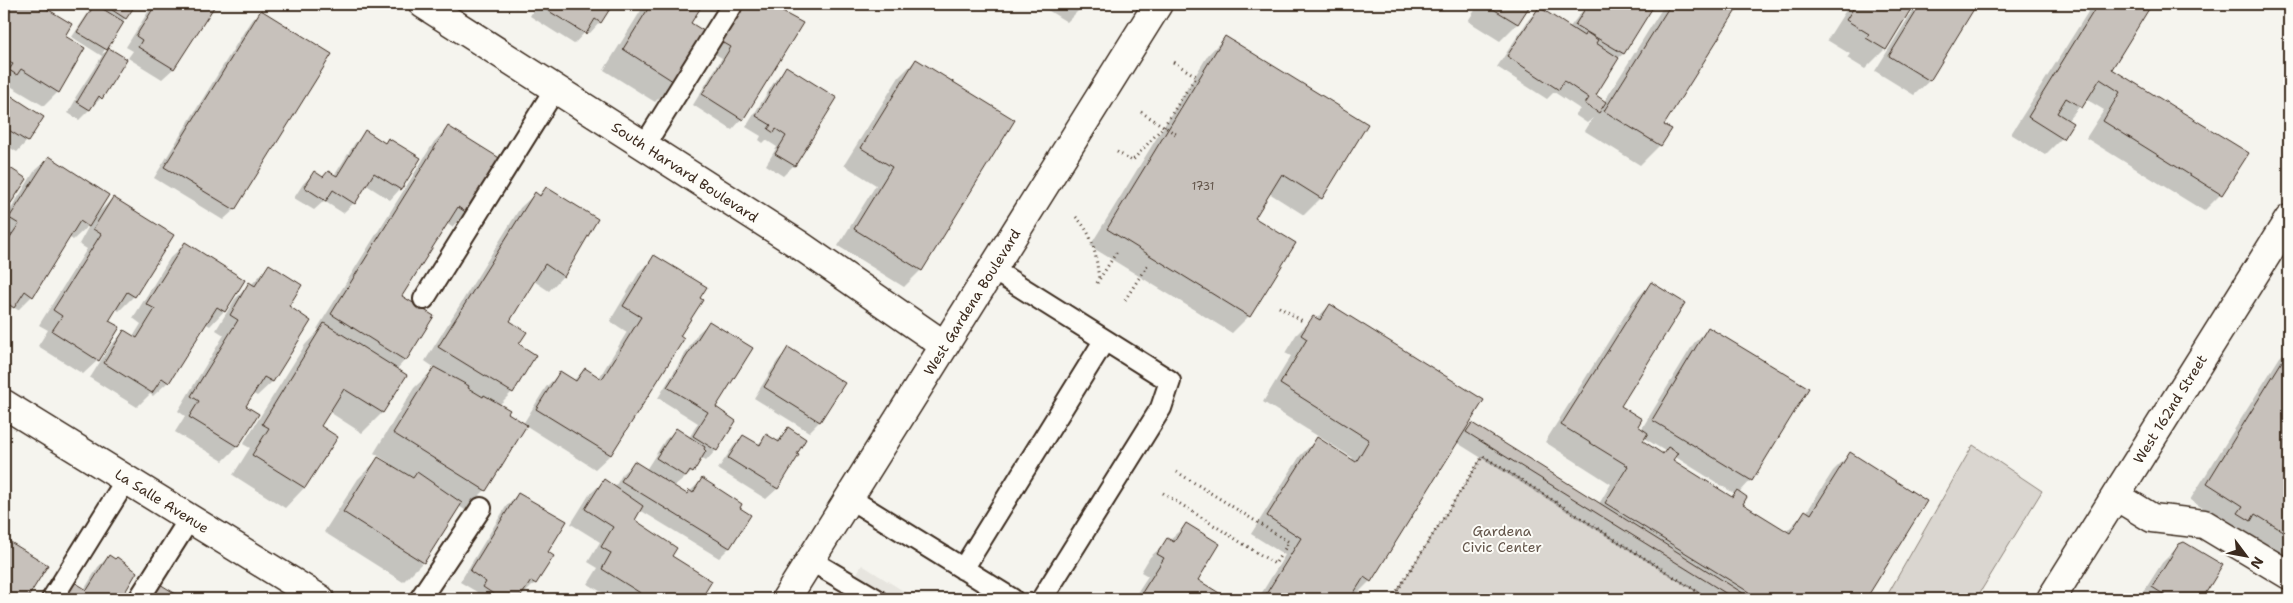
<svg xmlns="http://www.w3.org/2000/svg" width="2293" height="603" font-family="'Shantell Sans',sans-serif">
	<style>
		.built { fill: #e7e5df }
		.green { fill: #dad6d0; stroke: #8a8077 }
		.shadow { fill: #0003; fill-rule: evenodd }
		.building { fill: #c7c1bb; stroke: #3b2a1e }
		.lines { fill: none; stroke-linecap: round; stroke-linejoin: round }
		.service-casing { stroke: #3b2a1e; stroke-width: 24 }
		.minor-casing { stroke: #3b2a1e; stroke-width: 31 }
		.tertiary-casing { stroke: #3b2a1e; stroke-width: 31 }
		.secondary-casing { stroke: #3b2a1e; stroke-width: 31 }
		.path { stroke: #3b2a1e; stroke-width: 3; stroke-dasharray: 1 4; stroke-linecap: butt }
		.service { stroke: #fdfcf7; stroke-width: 20 }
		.minor { stroke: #fdfcf7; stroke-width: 28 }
		.tertiary { stroke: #fdfcf7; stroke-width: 28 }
		.secondary { stroke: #fdfcf7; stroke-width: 28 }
		.labels { text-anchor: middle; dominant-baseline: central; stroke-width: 4; stroke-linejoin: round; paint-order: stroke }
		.number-label { font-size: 11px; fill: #5e5045 }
		.street-label { font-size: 14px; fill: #3b2a1e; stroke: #fdfcf7 }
		.park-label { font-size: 14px; fill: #63554a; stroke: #fdfcf7 }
	</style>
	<rect width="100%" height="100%" fill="#f5f4ee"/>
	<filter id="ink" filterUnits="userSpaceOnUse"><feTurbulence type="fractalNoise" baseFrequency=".02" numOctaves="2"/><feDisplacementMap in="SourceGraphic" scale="10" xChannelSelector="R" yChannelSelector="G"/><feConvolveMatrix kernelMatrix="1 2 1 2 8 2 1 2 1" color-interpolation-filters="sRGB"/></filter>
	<g filter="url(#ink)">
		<path class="built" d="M862,565l54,34h-75z"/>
		<path class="green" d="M1973,445l69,46 -66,108h-91z
			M1483,456l226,143h-317z"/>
		<path class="shadow" d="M4,4h34l33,20 -8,12 -5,56 -14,14 -37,-22 -3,2 4,3 -3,5 22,47 -10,11 -13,-8z
			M94,4h40l-32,50 7,-4 16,10 -24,38 -22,22 -11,-7 8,-14 -1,-1 27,-42 -30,-19z
			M153,4h61l-41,65 -11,10 -34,-21 5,-7 -7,-4z
			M509,4h10l-3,4z
			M537,4h74l-11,18 -10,11 -4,-2 -12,13 -44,-28z
			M645,4h57l-13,20 -14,58 -20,20 -51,-32z
			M740,4h35l-33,115 -10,11 -39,-25 29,-47 -12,-7z
			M1038,4h47l-18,18z
			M1479,4h50l-12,20 -17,17 -32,-20z
			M1588,4h66l-31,50 -8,7 -21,34 10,7 61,-98h74l-76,121 -3,20 -20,20 -55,-34 8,-13 -6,5 -12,-8 5,-6 -26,-17 -7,7 -50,-32 32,-48 10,-10 30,19z
			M1850,4h63l-28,45 -20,20 -18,-11 3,-4 -23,-14z
			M1917,4h59l-47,77 -15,14 -39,-24z
			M2093,4h58l-41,66 111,124 -17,17 -118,-73 18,-28 -18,-11 -19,22 -5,17 -17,17 -34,-21z
			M261,12l69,43 -96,155 -11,10 -69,-42 96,-156z
			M1225,37l96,161 -17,17 -35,-22 -16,26 -4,97 -17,17 -142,-87 118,-191z
			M916,60l5,210 -17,17 -66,-41 38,-61 -32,-20 55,-88z
			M786,68l49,31 -41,66 -11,11 -17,-11 11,-18 -11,-7 -3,3 -4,-3 2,-4 -15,-9 30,-48z
			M448,127l18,85 -14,15 -6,-4 -46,74 5,63 -9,10 9,6 -23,37 -20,20 -34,-22 -9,15 17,11 -32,51 -19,20 -52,-33 17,-27 -7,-4 62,-99 14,-15 -2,-1 117,-187z
			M366,132l18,12 5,-5 11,50 -10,11 -25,-16 -11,19 -11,10 -19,-12 -10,9 -20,-12 9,-14 11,-11 8,5 12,-2 21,-33z
			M49,158l47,57 17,-17 21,98 -15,15 -4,-3 -8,13 -9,39 -15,14 -45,-28 10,-16 -9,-5 48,-76 -8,-5 11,-20 -17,16 -4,-3 -37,59 -14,14 -5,-3 -9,10v-97l30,-48z
			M4,165l21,14 -21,30 2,1 -2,4z
			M546,188l17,88 -14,15 -15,-10 -26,41 9,23 18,10 -23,37 -13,13 7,8 17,11 23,-37 14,-14 13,8 12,-12 14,9 28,-46 -17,-11 30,-50 15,-15 23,81 4,2 -72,116 -15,14 -70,-44 -40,65 -20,20 -6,-4 -36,56 -20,20 -79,-50 34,-53 20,-20 12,7 1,-2 -17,-11 40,-65 21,-20 -10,-7 95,-153 15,-14 3,2z
			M185,244l39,67 -14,15 -5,-3 -37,59 -15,14 -3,-2 -13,13 -47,-29 20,-32 15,-15 8,6 8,-13 -8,-6 37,-60z
			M269,266l18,41 23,14 -38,61 -15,14 -5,-3 -8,13 -6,40 -15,15 -48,-29 10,-16 -7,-5 46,-76 -8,-5 19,-31 15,-15 1,1z
			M1651,284l-32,122 17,21 5,3 53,-87 14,-14 43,151 -12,13 2,11 45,28 19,-20 1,1 27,-42 17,-17 76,48 -61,97h-158l-251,-157 -86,139 -17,17 -3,-2 -2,3h-90l27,-44 -34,-21 49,-78 17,-17 34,21 2,-2 -90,-56 28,-46 -6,-3 11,-18 17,-17 3,1 14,-14 133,128 9,-9 127,80 12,-20 -66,-42 89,-141zM1644,438l21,13 -3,3 -21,-12zM1674,456l61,38 -4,4 -59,-37z
			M709,323l7,127 -10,11 -5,-3 -9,14 -18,15 12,8 16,-15 27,68 -10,10 -79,-48 -7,11 37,35 40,25 -11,18h-86l-25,-15 10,-16 -10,-6 12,-20 -29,-18 18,-29 15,-14 11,6 8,-14 11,-10 12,7 19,-30 11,-10 13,8 9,-15 -40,-25 40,-65z
			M2289,348v215l-99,-63 90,-143z
			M789,349l30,73 -10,10 -55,-34 24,-38z
			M788,429l10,26 -21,34 -11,10 -48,-30 15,-22 10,-11 14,9 10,-9 9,6z
			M518,494l28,58 -11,31 -11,11 -2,-2 -4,7h-44l3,-7 -17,-10 47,-77z
			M1186,525l10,55 31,19h-94l15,-23 -7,-4 9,-15z
			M4,539l42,26 -20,34h-22z
			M2179,546l42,20 -21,33h-61l23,-36z
			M109,556l27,16 -17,27h-62l27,-9 14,-23z"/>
		<path class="building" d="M4,4h35l33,20 -7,12 20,12 -26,45 -38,-24 -4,6 -8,-5 4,-6 -9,-5z
			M95,4l29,18 -17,28 -30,-18z
			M103,4h33l-10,15z
			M156,4h60l-42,65 -36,-22 4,-7 -6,-4z
			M540,4h73l-12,19 -6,-4 -9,15 -47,-29z
			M651,4h52l-12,19 16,10 -31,50 -53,-34z
			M742,4h35l-2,4 28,15 -60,97 -41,-26 29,-47 -12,-7z
			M1485,4h46l-13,20z
			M1588,4l3,1 64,-1 -31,50 -49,-29z
			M1671,4h69l-76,121 8,4 -11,17 -57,-35z
			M1856,4h58l-28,46 -20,-12 3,-4 -23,-14z
			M1921,4h56l-47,77 -41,-25z
			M2098,4h54l-40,65 137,84 -27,42 -119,-74 17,-29 -20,-13 -18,29 -16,-10 -9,15 16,10 -10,16 -35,-22z
			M1539,7l45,29 2,-4 12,8 -2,3 23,15 -23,37 10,7 -7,11 -14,-9 4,-6 -25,-17 -5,9 -52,-34z
			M261,10l71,44 -97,156 -71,-43z
			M1225,36l143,88 -46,75 -40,-25 -27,44 41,25 -46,74 -143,-88z
			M109,48l18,11 -25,40 -3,-3 -9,14 -13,-8z
			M916,59l99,61 -93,151 -68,-42 38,-62 -31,-19z
			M786,66l51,32 -42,68 -20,-12 11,-18 -10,-7 -2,4 -6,-4 3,-4 -15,-9z
			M4,85l6,4 -3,4 37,24 -16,25 -21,-13 -3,5z
			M448,126l53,33 -34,54 -9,-6 -56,89 32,20 -28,45 -75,-47z
			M365,130l20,13 3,-5 33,20 -20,32 -27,-17 -19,31 -22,-14 -7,11 -22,-14 10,-16 9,6 5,-6 9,5z
			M49,156l60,39 -20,32 -9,-6 -47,76 -8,-6 -11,17 -10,-7v-55l15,-22 -10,-6z
			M4,164l23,15 -18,27 -5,-3z
			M546,187l52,32 -34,58 -19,-13 -35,57 17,11 -8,12 17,11 -23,38 -75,-46 97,-155 5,4z
			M113,197l61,38 -39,62 -8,-5 -18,29 11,6 -21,34 -47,-30 10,-15 -9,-6 48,-76 -8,-5z
			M185,242l60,38 -20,32 -8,-5 -48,76 -7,-5 -10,15 -48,-30 20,-33 13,8 18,-29 -9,-5z
			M654,255l53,32 -7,11 3,2 -23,36 4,3 -73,116 -75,-46 24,-38 16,10 9,-13 17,11 39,-62 -18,-11z
			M269,264l33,21 -13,21 22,15 -38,61 -9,-5 -18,29 13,8 -21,33 -49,-30 10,-16 -8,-5 47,-76 -8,-5 19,-33 6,4z
			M1651,282l34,21 -64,103 21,13 -4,7 10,7 -5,8 20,13 5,-7 10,6 -5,7 59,37 5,-7 10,7 -4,7 47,29 15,-23 6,4 39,-62 77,49 -61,98h-106l-155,-96 23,-37 -67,-41z
			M1330,304l154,96 -113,182 -7,-5 -14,22h-87l38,-61 -34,-22 50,-79 39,25 13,-22 -89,-56 27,-45 -6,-4 12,-19 7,4z
			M709,321l44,27 -37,59 20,14 -19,30 -24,-15 15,-24 -41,-25z
			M324,323l83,52 -24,38 -39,-24 -23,37 17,11 -33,51 -53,-33 17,-27 -7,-4z
			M1708,327l101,61 -57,93 -100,-61z
			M788,347l57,36 -25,39 -56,-35z
			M2289,350v185l-34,-21 -4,7 -13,-8 5,-7 -36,-23z
			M434,367l35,19 -1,2 15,9 1,-2 26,15 -2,3 19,12 -41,66 -93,-58z
			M1472,423l274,172 1,-2 11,6h-23l-269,-167z
			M788,427l18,12 -9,15 2,1 -21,34 -50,-31 15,-23 17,10 6,-11 13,8z
			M676,428l29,19 -1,2 2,2 -13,22 -3,-2 -4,6 -30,-19z
			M378,457l35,21 4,-6 45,31 -38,60 -81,-51z
			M634,461l53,33 2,-4 4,3 9,-15 40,26 -2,4 11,7 -21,33 -109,-67z
			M604,479l39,27 -8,14 42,28 -5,8 40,25 -11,18h-51l-48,-30 9,-16 -10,-6 12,-20 -28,-18z
			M518,493l49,28 -19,31 6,4 -18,28 -5,-3 -12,18h-18l-18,-12 3,-5 -16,-11z
			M1186,523l34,21 -22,36 31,19h-91l26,-41 -7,-4 10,-16 7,4z
			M4,538l44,27 -21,34h-23z
			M2184,542l39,23 -21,34h-31l-19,-12 27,-43z
			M109,555l6,4 2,-2 20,15 -16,27h-61l11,-19 16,10z
			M155,581l29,18h-40z"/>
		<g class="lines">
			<defs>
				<path id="service" d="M644,146l87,-139
					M992,269l178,112 -9,27 -119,191
					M424,299l131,-210
					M849,498l163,101
					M810,560l66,39
					M963,569l141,-228
					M52,599l74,-119
					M139,599l51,-81
					M420,599l61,-91"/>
				<path id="minor" d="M423,4l375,240 146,101
					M4,404l316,195
					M2116,496l36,22 52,6 85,51"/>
				<path id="tertiary" d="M2051,599l238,-380"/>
				<path id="secondary" d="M786,599l372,-595"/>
			</defs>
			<use href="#service" class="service-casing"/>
			<use href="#minor" class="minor-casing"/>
			<use href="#tertiary" class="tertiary-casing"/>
			<use href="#secondary" class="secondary-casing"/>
			<path class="path" d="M1141,112l38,24
				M1117,152l15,9 32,-35 32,-50 -23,-14
				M1076,217c18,18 20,38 23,63
				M1097,283l21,-33
				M1125,300l23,-36
				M1279,307l25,15
				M1163,493l112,71 14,-22 -112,-70
				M1392,599l91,-143 226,143"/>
			<use href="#service" class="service"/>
			<use href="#minor" class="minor"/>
			<use href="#tertiary" class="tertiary"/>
			<use href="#secondary" class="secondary"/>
		</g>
	</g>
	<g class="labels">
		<g class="number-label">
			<text x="1203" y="186">1731</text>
		</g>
		<g class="street-label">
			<text transform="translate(685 172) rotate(33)">South Harvard Boulevard</text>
			<text transform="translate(972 302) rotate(-58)">West Gardena Boulevard</text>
			<text transform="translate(2170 409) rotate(-58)">West 162nd Street</text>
			<text transform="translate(162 501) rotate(32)">La Salle Avenue</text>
		</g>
		<g class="park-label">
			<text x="1502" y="531">Gardena<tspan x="1502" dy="16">Civic Center</tspan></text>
		</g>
	</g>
	<rect width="2293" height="603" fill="none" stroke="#fdfcf7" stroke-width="20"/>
	<rect x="10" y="10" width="2273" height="583" fill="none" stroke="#3b2a1e" stroke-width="2" filter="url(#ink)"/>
	<g transform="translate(2246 556) rotate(122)" stroke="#fdfcf7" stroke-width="4" paint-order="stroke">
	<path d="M0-4L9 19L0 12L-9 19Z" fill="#3b2a1e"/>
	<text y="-8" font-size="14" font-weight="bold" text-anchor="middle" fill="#3b2a1e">N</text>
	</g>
</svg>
